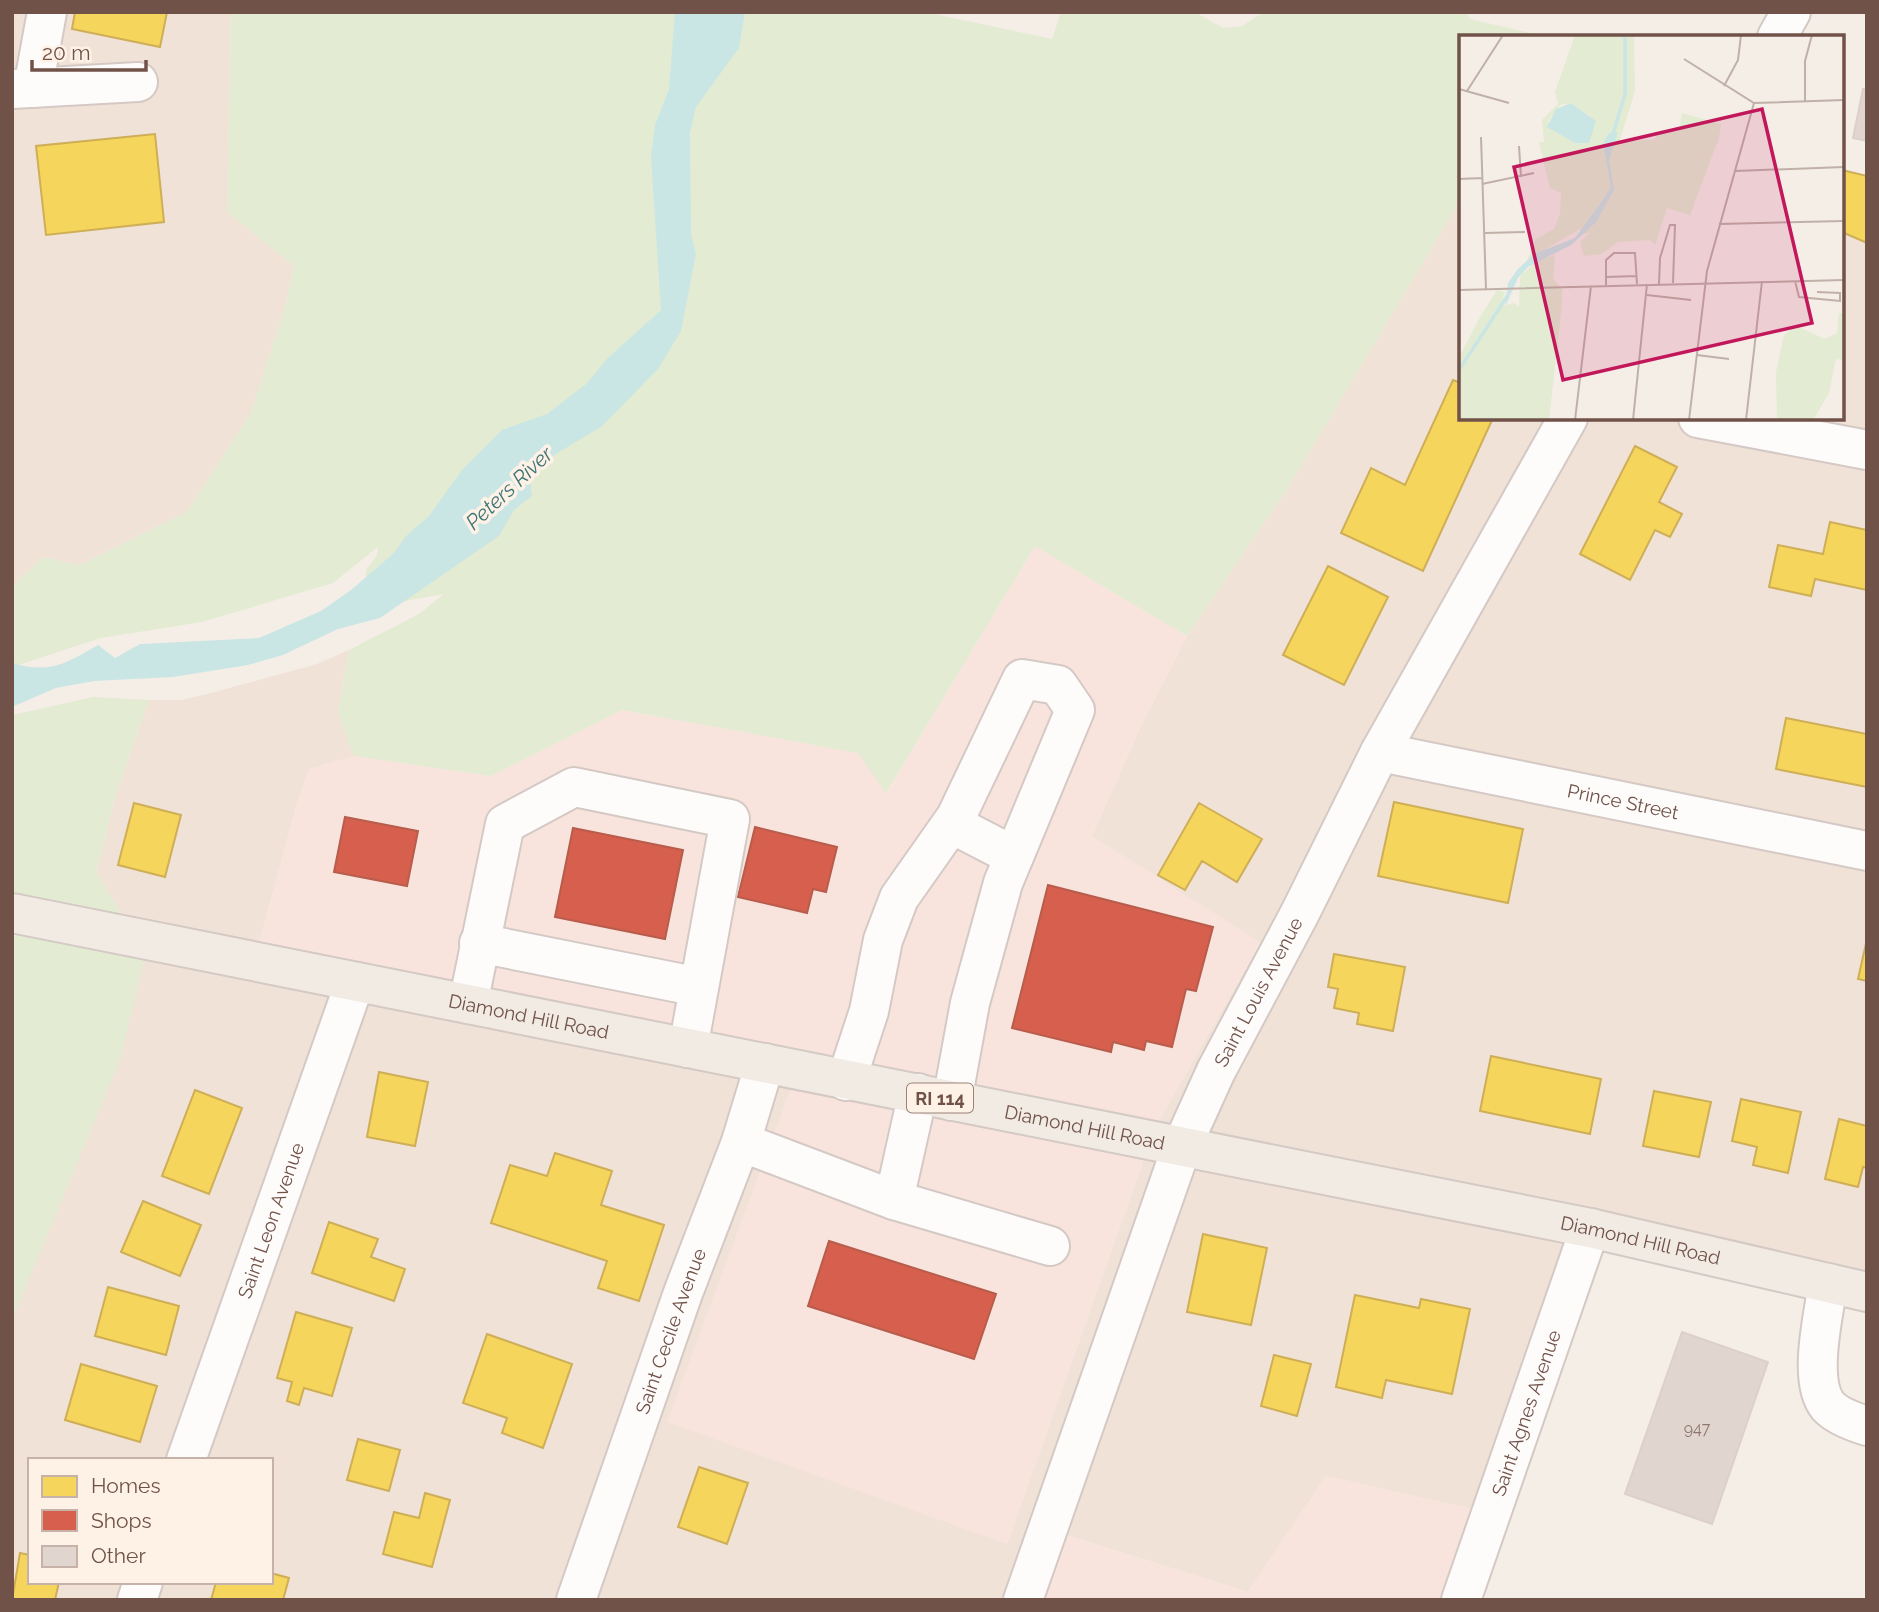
<svg xmlns="http://www.w3.org/2000/svg" width="1879" height="1612" font-family="Raleway,sans-serif">
	<style>
		.residential { fill: #f0e2d7; fill-rule: evenodd }
		.commercial { fill: #f8e4dd }
		.green { fill: #e3ebd2 }
		.water { fill: #cae6e4 }
		.homes { fill: #f6d55c; stroke: #ceae56; stroke-width: 2 }
		.shops { fill: #d6604d; stroke: #b85c4c; stroke-width: 2 }
		.building { fill: #e1d6cf; stroke: #ddd0ca; stroke-width: 2 }
		.lines { fill: none; stroke-linecap: round; stroke-linejoin: round }
		.minor-casing { stroke: #d4c9c4; stroke-width: 42 }
		.major-casing { stroke: #d4c9c4; stroke-width: 42 }
		.minor { stroke: #fefcfb; stroke-width: 38 }
		.major { stroke: #f1ebe4; stroke-width: 38 }
		.labels { text-anchor: middle; dominant-baseline: central; stroke-width: 7; stroke-linejoin: round; paint-order: stroke }
		.number-label { font-size: 16px; fill: #8f756d }
		.shield { fill: #fef2e7; stroke: #9b8278; stroke-width: 2 }
		.shield-label { font-size: 18px; font-weight: bold; fill: #715249 }
		.street-label { font-size: 19px; fill: #715249; stroke: #fef2e7 }
		.water-label { font-size: 21px; font-style: italic; fill: #3e7476; stroke: #fef2e7 }
		.inset-river { fill: none; stroke: #cae6e4; stroke-width: 3.5 }
		.inset-road { fill: none; stroke: #c0b0a8; stroke-width: 2 }
		.view { fill: #c2185b; fill-opacity: 0.15; stroke: #c2185b; stroke-width: 3.5 }
		.inset-edge { fill: none; stroke: #715249; stroke-width: 3.5 }
	</style>
	<rect width="100%" height="100%" fill="#f5eee7"/>
	<path class="residential" d="M12,12h219l-4,200 67,53 -8,39 -35,109 -64,99 -108,53 -36,-8 -31,30z
		M1461,199v219h381v-215l25,5v1087l-280,-55 -98,273 -163,-37 -78,116 -204,-64 -26,72h-1006v-280l133,-365 -49,-83 20,-78 33,-94h32l30,-7 106,-29 32,-14 -11,61 16,45 -45,13 -12,34 -46,171 544,103 212,467 148,-416 105,-185 -168,-107 49,-110 46,-90 99,-145zM30,1460h241v122h-241z"/>
	<path class="commercial" d="M1035,546l152,90 -46,90 -49,110 168,106 -105,186 -148,416 -340,-122 128,-345 -544,-103 46,-171 12,-34 45,-13 137,20 131,-66 237,43 28,39z
		M1326,1476l163,37 -30,87h-441l25,-72 205,64z"/>
	<path class="green" d="M231,12h694l127,27 9,-27h134l28,16 19,-2 22,-14h203l3,7 77,18h-86v162l-175,292 -99,145 -152,-90 -149,247 -28,-40 -236,-43 -131,66 -137,-20 -16,-45 11,-61 70,-36 25,-20 -39,7 -39,-9v-22l11,-15 1,-8 -45,36 -131,39 -101,16 -89,29v-80l31,-30 36,8 108,-53 64,-99 35,-109 8,-38 -67,-54z
		M93,697l56,3 -33,94 -20,78 49,83 -25,105 -108,260v-605z"/>
	<path class="water" d="M675,12h70l-6,36 -43,59 -6,26 1,101 5,20 -15,77 -23,38 -57,58 -52,31 -19,24 2,14 -18,14 -15,26 -119,82 -42,11 -55,26 -35,10 -75,12 -79,4 -38,7 -44,19v-44c37,11 54,1 86,-18l17,13 25,-14 119,-6 62,-27 30,-21 43,-37 11,-16 24,-21 33,-46 40,-40 45,-16 39,-30 22,-26 53,-48 -10,-153 4,-32 14,-36z"/>
	<path class="homes" d="M75,12h92l-7,35 -88,-18z
		M155,134l9,88 -118,13 -10,-89z
		M1842,170l25,6v67l-25,-11z
		M1453,380l8,3v35h32l-70,153 -82,-38 30,-65 34,17z
		M1635,446l42,21 -18,35 23,12 -12,23 -15,-7 -25,50 -50,-26z
		M1830,522l37,8v60l-52,-11 -4,17 -42,-9 9,-42 45,9z
		M1328,566l60,31 -44,88 -61,-30z
		M1786,718l81,16v53l-91,-18z
		M1394,802l129,27 -15,74 -130,-27z
		M134,803l47,12 -16,62 -47,-12z
		M1199,803l63,36 -25,43 -35,-21 -17,29 -27,-15z
		M1867,939v42l-9,-2z
		M1334,954l71,13 -12,64 -36,-7 2,-11 -25,-5 4,-19 -10,-2z
		M1491,1056l110,23 -11,55 -110,-23z
		M379,1072l49,10 -13,64 -48,-9z
		M195,1090l47,18 -33,86 -47,-18z
		M1654,1091l57,11 -12,55 -56,-11z
		M1741,1099l60,13 -13,61 -35,-8 4,-18 -25,-6z
		M1839,1119l28,7v42l-4,-1 -5,20 -33,-8z
		M555,1153l57,18 -11,34 63,20 -25,76 -41,-13 9,-27 -116,-38 19,-58 37,11z
		M143,1201l58,24 -21,51 -59,-24z
		M329,1222l49,17 -7,18 34,12 -11,32 -82,-28z
		M1203,1234l64,14 -16,77 -64,-13z
		M108,1287l71,19 -13,49 -71,-19z
		M1355,1295l64,13 2,-9 49,10 -18,85 -66,-14 -4,18 -46,-11z
		M296,1312l56,16 -20,68 -28,-8 -5,17 -12,-4 5,-19 -15,-4z
		M487,1334l85,30 -29,84 -41,-15 5,-15 -44,-15z
		M1274,1355l37,9 -14,52 -36,-10z
		M81,1364l76,22 -17,56 -75,-22z
		M358,1439l42,11 -11,41 -42,-11z
		M699,1467l49,16 -21,61 -49,-17z
		M425,1493l25,7 -18,67 -49,-13 11,-42 25,6z
		M20,1553l10,2v27h29l-4,18h-43z
		M271,1573l18,5 -6,22h-72l5,-18h55z"/>
	<path class="shops" d="M345,817l73,14 -11,55 -73,-14z
		M755,827l82,20 -11,45 -13,-3 -6,24 -69,-16z
		M573,828l110,22 -18,89 -110,-22z
		M1048,885l165,42 -17,64 -10,-2 -14,58 -26,-6 -2,9 -31,-8 -2,10 -99,-24z
		M829,1241l167,53 -22,65 -166,-53z"/>
	<path class="building" d="M1863,89l4,1v51l-14,-3z
		M1682,1332l86,30 -56,162 -87,-30z"/>
	<g class="lines">
		<defs>
			<g id="minor">
				<path d="M1777,37l14,-25"/>
				<path d="M33,88l14,-76"/>
				<path d="M12,89l126,-7"/>
				<path d="M1698,418l169,32"/>
				<path id="s1" d="M1380,752l487,99"/>
				<path d="M952,824l62,32"/>
				<path d="M479,943l220,44"/>
				<path d="M468,1004l37,-180 69,-37 156,32 -42,229"/>
				<path d="M846,1081l23,-70 14,-71 16,-42 57,-81 66,-138 36,6 17,25 -72,173 -33,120 -18,98"/>
				<path d="M741,1142l153,58 156,46"/>
				<path d="M894,1200l24,-107"/>
				<path d="M1828,1283c-4,31 -21,97 0,123 9,10 26,16 39,20"/>
				<path id="s2" d="M186,1460l169,-478"/>
				<path d="M137,1600l6,-18"/>
				<path id="s3" d="M576,1600l107,-307 58,-151 24,-79"/>
				<path id="s4" d="M1023,1600l159,-454 34,-75 84,-158 80,-161 188,-334"/>
				<path id="s5" d="M1461,1600l129,-372"/>
			</g>
			<g id="major">
				<path id="s6" d="M12,913l1578,315 277,64"/>
			</g>
		</defs>
		<use href="#minor" class="minor-casing"/>
		<use href="#major" class="major-casing"/>
		<use href="#minor" class="minor"/>
		<use href="#major" class="major"/>
	</g>
	<g class="labels">
		<g class="number-label">
			<text x="1697" y="1428">947</text>
		</g>
		<rect class="shield" x="907" y="1083.5" width="66" height="29" rx="5"/>
		<g class="shield-label">
			<text x="940" y="1098">RI 114</text>
		</g>
		<g class="street-label">
			<text stroke="none"><textPath href="#s1" startOffset="248">Prince Street</textPath></text>
			<text stroke="none"><textPath href="#s4" startOffset="653">Saint Louis Avenue</textPath></text>
			<text stroke="none"><textPath href="#s6" startOffset="527">Diamond Hill Road</textPath></text>
			<text stroke="none"><textPath href="#s6" startOffset="1094">Diamond Hill Road</textPath></text>
			<text stroke="none"><textPath href="#s2" startOffset="254">Saint Leon Avenue</textPath></text>
			<text stroke="none"><textPath href="#s6" startOffset="1661">Diamond Hill Road</textPath></text>
			<text stroke="none"><textPath href="#s3" startOffset="285">Saint Cecile Avenue</textPath></text>
			<text stroke="none"><textPath href="#s5" startOffset="198">Saint Agnes Avenue</textPath></text>
		</g>
		<g class="water-label">
			<text transform="translate(509 488) rotate(-43)">Peters River</text>
		</g>
	</g>
	<g transform="translate(1459 35)">
		<rect width="385" height="385" fill="#f5eee7"/>
		<path d="M116,0h59l1,56 -15,49h34l8,-10 17,2 3,-19 39,11 -2,14 -29,77 -23,-7 -12,37 -5,-5 -32,2 -16,12 -18,2 -4,-14 10,-9 -10,1v-5l-53,31 9,-21 18,-10 6,-15 1,-21 -11,-5 -11,-46h5l-2,-22 16,-16 -3,-12zM112,68l19,13 -43,7 13,-18zM96,220l-2,24 9,10v14l-13,117h-90v-63l20,-38 18,-29 8,2 -5,15 14,-4 5,4 1,-31 17,-15zM380,278h5v47l-8,-1 -7,34 -16,27h-36l-1,-48 8,-37 12,-9 29,13 12,-6z" fill="#e3ebd2" fill-rule="evenodd"/>
		<path d="M112,68l25,18 -7,22h-14l-28,-16 9,-18zM159,97l-9,28 5,30 -18,32 -25,23 -43,22 -10,11 -13,29 3,-24 9,-13 17,-16 41,-16 28,-38 8,-13 -8,-44 6,-10z" fill="#cae6e4"/>
		<path class="inset-river" d="M151,109l15,-50v-59M0,335l49,-75"/>
		<path class="inset-road" d="M225,24l70,44 90,-3M265,51l14,-26 3,-25M0,54l50,14M8,56l36,-56M346,67v-41l7,-26M22,102l5,152M60,111l2,31M276,136l109,-4M0,144l23,-1M23,149l52,-11M260,189l125,-3M25,198l41,-1M147,242l30,-1M336,246l4,16 41,4v-8l-23,-1M200,249l1,-26 10,-33h5l-2,58M147,250v-25l8,-7h21l2,31M0,255l385,-10M188,260l44,5M238,320l32,4M116,385l16,-134M174,385l14,-136M230,385l18,-149 47,-168M287,385l16,-139"/>
		<path class="view" d="M303,74l50,214 -249,57 -49,-213z"/>
		<rect width="385" height="385" class="inset-edge"/>
	</g>
	<rect width="1879" height="1612" fill="none" stroke="#715249" stroke-width="28"/>
	<rect x="28" y="1458" width="245" height="126" fill="#fef2e7" stroke="#c6b2a8" stroke-width="2"/>
	<rect x="42" y="1476" width="35" height="21" fill="#f6d55c" stroke="#c6b2a8" stroke-width="2"/>
	<text x="91" y="1493" font-size="21" fill="#715249">Homes</text>
	<rect x="42" y="1510" width="35" height="21" fill="#d6604d" stroke="#c6b2a8" stroke-width="2"/>
	<text x="91" y="1528" font-size="21" fill="#715249">Shops</text>
	<rect x="42" y="1546" width="35" height="21" fill="#e1d6cf" stroke="#c6b2a8" stroke-width="2"/>
	<text x="91" y="1563" font-size="21" fill="#715249">Other</text>
	<path d="M32 60v10h114v-10" fill="none" stroke="#715249" stroke-width="3.5"/>
	<text x="42" y="60" font-size="21" fill="#715249" stroke="#fef2e7" stroke-width="5" paint-order="stroke">20 m</text>
</svg>
